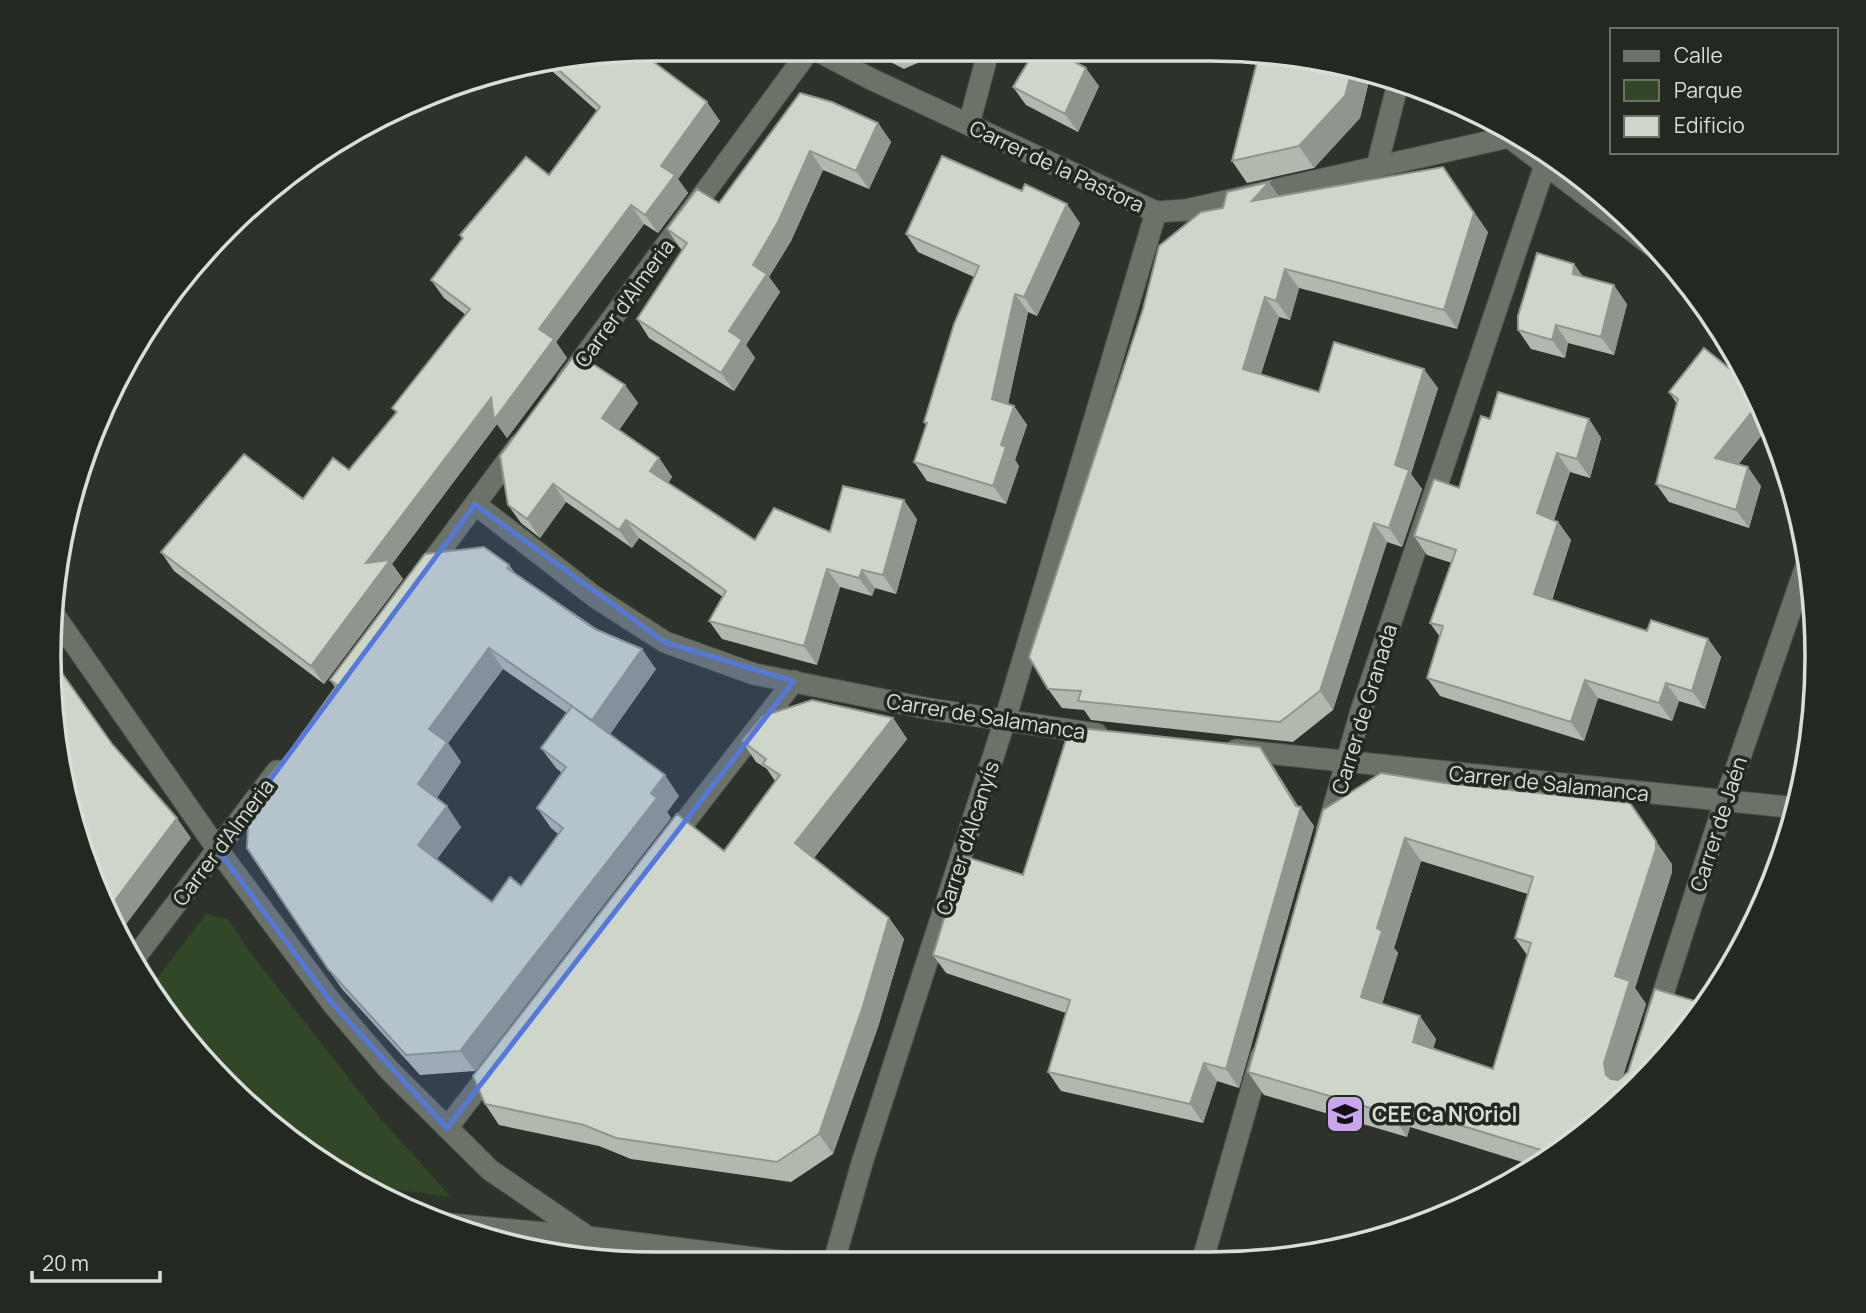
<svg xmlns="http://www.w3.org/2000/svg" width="1866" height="1313" font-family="Manrope,sans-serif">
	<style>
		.green { fill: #314727 }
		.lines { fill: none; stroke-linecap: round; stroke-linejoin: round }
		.minor-casing { stroke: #4c524a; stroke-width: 23 }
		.minor { stroke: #6b7268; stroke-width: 21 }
		.wall { fill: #b1b8ae; fill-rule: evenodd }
		.shaded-wall { fill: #90968d }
		.building { fill: #ced6ca; stroke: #90968d; stroke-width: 2; fill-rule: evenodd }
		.marked { fill: #5679d8; fill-opacity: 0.2; stroke: #5679d8; stroke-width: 5; stroke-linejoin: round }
		.labels { text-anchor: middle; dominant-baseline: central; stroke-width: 7; stroke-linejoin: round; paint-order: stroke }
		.street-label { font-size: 21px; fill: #daded8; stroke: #232921 }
		.poi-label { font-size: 21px; font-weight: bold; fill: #daded8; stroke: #232921; text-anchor: start }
		.rim { fill: none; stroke: #daded8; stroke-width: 3.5 }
	</style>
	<rect width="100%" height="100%" fill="#2d332b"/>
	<path class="green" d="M206,914l22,5 21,32 131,167 71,79 -89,-12 -75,-46 -87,-82 -48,-72z"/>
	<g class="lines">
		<defs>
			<path id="minor" d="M814,49l57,30 285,133 30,-2 332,-75
				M969,124l20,-75
				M1509,137l159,121
				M1377,166l20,-79
				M567,380l243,-331
				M475,504l120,93 70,45 89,32 176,35 167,25
				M423,574l96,-129
				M55,616l163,234 114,153 57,67 101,100 98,67
				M1236,750l561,58
				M1327,830l34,-119 184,-546
				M670,841l124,-160
				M134,959l143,-188
				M1655,1019l70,-218 83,-241
				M447,1128l48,-62
				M449,1224l139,13 199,25
				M1203,1259l58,-203
				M834,1261l28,-98 143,-443 151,-508"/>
		</defs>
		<use href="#minor" class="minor-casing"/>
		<use href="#minor" class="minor"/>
	</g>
	<path class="wall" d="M865,49h84l-45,20z
		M639,51l81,70 -42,58 10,14 -30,40 -14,-9 -88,118 11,16 -60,80 -10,-14 -105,140 11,15 -79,105 -150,-113 -13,-19 142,-53 46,-29 47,-57 -4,-5 74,-93 -22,-17 -13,-18 31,-41 -2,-4 89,-60 48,-64 -53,-47z
		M1328,61l42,16 -10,41 -46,50 -67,15 -15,-22z
		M1099,86l-21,46 -52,-27 -13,-18z
		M800,93l78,30 13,19 -22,47 -46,-19 -32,71 -22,36 11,15 -34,53 9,13 -21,33 -85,-53 -12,-19 45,-69 -2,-2 -13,-19 52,-26z
		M1279,196l209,36 -31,97 -158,-41 -9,32 -11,-3 -18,57 58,18 119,-4 -27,86 11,15 -20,58 -15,-5 -54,168 -40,32 -202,-22 -7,-10 -22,-2 -14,-19z
		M1080,223l-43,93 -9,-4 -20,92 6,2 13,19 -12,35 4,6 -13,38 -79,-23 -13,-19 12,-37 -2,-3 50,-145 -56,-25 -12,-18z
		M1574,264l9,13 44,27 -13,51 -46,-12 -3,15 -34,-9 -13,-19z
		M625,385l13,18 -19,27 40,28 13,19 -4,6 87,57 75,-8 87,-13 -21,75 -21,-6 -3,8 -32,-9 -23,78 -95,-26 -13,-18 14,-24 -84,-59 -7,10 -66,-46 -26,36 -19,-15 -13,-18z
		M1751,386l18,40 -31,39 23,21 -12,42 -80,-26 -13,-18 21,-80 -8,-12z
		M1589,419l12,19 -11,40 -20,-6 -16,48 4,2 13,18 -19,60 95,31 61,8 13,18 -16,52 -26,-8 -7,20 -74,-23 -14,43 -144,-45 -13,-18 13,-41 -10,-14 22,-60 -25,-8 -13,-19 45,-48z
		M509,565l6,8 141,96 -46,65 69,62 -12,16 4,6 -196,253 -55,4 -78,-86 -14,-20 -64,-167 -7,-10 33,-41 45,-64 -5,-7zM503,669l64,44 -26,35 15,20 6,5 -25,35 14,20 7,6 -37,52 -29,16 -55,-43 24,-32 -25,-28 25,-37 -13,-19z
		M893,718l14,21 -93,119 75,60 15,21 -26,88 -45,127 -42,28 -160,-23 -32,-13 -100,-21 -14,-21 239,-253 51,-70 -8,-12 -11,-7 -14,-21z
		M1273,766l25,40 16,20 -75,262 -22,-7 -14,42 -142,-32 -13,-19 18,-59 -120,-40 -13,-18 90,-80z
		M1323,810l349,54v8l-37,116 11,16 -36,109 -78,52 -122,-38 -3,10 -143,-42 -16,-23zM1421,861l107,33 -13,44 12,17 -34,114 -60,-20 3,-10 -54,-35 16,-51 -4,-5z"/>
	<path class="shaded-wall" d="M1086,68l13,18 -21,46 -13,-18z
		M1352,70l18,7 -10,41 -46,50 -15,-22z
		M707,102l13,19 -42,58 10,14 -30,40 -13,-18 16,-49z
		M878,123l13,19 -22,47 -13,-18z
		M810,151l13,19 -32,71 -22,36 11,15 -34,53 9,13 -21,33 -13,-18 8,-42 24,-66z
		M1443,167l45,65 -31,97 -13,-19z
		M1269,182l14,20 -31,-1z
		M1067,204l13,19 -43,93 -13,-19z
		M631,205l13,19 -88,118 11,16 -60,80 -10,-14 -105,140 11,15 -79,105 -13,-18 55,-103 125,-165 48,-69z
		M1574,264l13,19 -14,-9z
		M1285,269l14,19 -9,32 -14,-19z
		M1614,285l13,19 -13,51 -13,-18z
		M1015,294l13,18 -23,106 -13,-19z
		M1265,297l14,20 -23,71 -13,-19z
		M1556,325l12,18 -3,15 -13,-18z
		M1424,369l14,19 -27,86 11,15 -20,58 -13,-19 6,-63z
		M625,385l13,18 -23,33 -13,-18z
		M1759,403l10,23 -41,51 -13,-19z
		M1014,406l13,19 -12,35 4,6 -13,38 -13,-18 8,-41z
		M1589,419l12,19 -11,40 -13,-19z
		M1557,453l13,19 -20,60 -13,-19z
		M659,458l13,19 -9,13 -13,-19z
		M1748,467l13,19 -12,42 -13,-18z
		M553,484l13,18 -26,36 -13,-19z
		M904,500l13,19 -21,75 -13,-19z
		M626,520l13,18 -7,10 -13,-18z
		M1558,522l13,18 -24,72 -13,-18z
		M1374,523l13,19 -54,168 -13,-19z
		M827,569l13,18 -23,78 -13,-19z
		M862,570l13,18 -3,8 -13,-18z
		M1708,639l13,18 -16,52 -13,-18z
		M489,648l14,21 -55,74 13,19 -29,43 -14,-21 11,-55z
		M642,649l14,20 -50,71 -14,-20z
		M1585,680l13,18 -14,43 -13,-19z
		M1666,683l13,18 -7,20 -13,-18z
		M893,718l14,21 -98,125 -14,-21z
		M1260,747l13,19 27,44 1,-3 13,19 -75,262 -13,-19z
		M665,775l14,21 -12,16 4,6 -196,253 -15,-20z
		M447,806l14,21 -29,38 -14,-20z
		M177,818l14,20 -73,97 -6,-9 -5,-15z
		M1405,838l16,23 -27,87 4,5 -21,67 -16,-23 16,-69z
		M1656,841l16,23v8l-37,116 11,16 -26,82 -14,-11 -2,-12 11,-87z
		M889,918l15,21 -26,88 -45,127 -14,-20z
		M1420,1016l16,23 -7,25 -16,-22z
		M1204,1063l13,18 -14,42 -13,-19z
		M1394,1105l16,22 -3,10 -16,-23z"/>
	<path class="building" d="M1036,49h13l5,2 32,17 -21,46 -52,-27z
		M639,51l68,51 -46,64 14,9 -30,40 -14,-10 -92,124 15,10 -60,81 -3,-22 -125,165 24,-3 -79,106 -150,-114 83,-98 59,45 30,-41 16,12 48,-58 -5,-4 78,-99 -39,-29 32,-42 -3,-3 66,-78 23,18 51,-68 -49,-44z
		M1259,54l69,7 24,9 -7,26 -46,50 -67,15z
		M800,93l32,9 46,21 -22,48 -46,-20 -32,71 -25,43 14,9 -38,57 13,9 -21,33 -84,-54 50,-76 -20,-14 30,-40 22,14z
		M942,156l80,35 3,-7 42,20 -43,93 -9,-3 -23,105 22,7 -13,39 5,2 -13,39 -79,-24 13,-39 -3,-1 30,-98 25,-58 -73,-32z
		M1443,167l31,46 -30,97 -159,-41 -9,32 -11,-4 -22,72 76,23 15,-50 90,27 -29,96 14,5 -20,58 -15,-5 -54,168 -40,31 -202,-21 3,-10 -33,-2 -19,-32 114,-348 16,-63 42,-34 22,-4 4,-16 42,-10 -17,19z
		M1537,253l37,11 -1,10 41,11 -13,52 -45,-12 -4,15 -34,-10v-14z
		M1704,348l47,38 8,17 -44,55 33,9 -12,43 -80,-26 22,-85 -9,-7z
		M576,353l49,32 -23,33 57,40 -9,13 105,69 19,-32 56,24 13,-46 61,14 -21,75 -21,-5 -3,8 -32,-9 -23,77 -95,-25 17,-30 -100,-71 -7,10 -66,-46 -26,35 -19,-14 -8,-49z
		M1498,392l91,27 -12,40 -20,-6 -20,60 21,9 -24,72 113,37 4,-11 57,19 -16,52 -26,-8 -7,20 -74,-23 -14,42 -144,-44 16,-52 -13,-3 26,-73 -42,-14 20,-57 25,9 22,-72 9,3z
		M484,547l25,18 -2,3 88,61 47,20 -50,71 -19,-13 92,68 -14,18 6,5 -197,253 -54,4 -78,-86 -81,-121 1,-23 19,-27 -10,-6 33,-41 47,-66 -7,-5 95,-126zM489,648l83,58 -31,42 25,19 -29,41 26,20 -42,58 -11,-9 -18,25 -74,-57 29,-39 -29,-22 29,-42 -18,-13z
		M57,666l55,78 65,74 -70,93 -46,-136z
		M812,700l81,18 -98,125 94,75 -26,88 -44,128 -42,28 -161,-24 -32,-13 -99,-21 -12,-28 204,-262 47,37 56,-76 -17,-11 3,-5 -24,-18 21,-25z
		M1070,727l190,20 36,59 5,1 -75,262 -22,-6 -14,41 -142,-32 22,-72 -137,-45 30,-99 60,19z
		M1381,773l63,10 186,20 26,38v8l-41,127 15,5 -26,82 2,12 5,4 7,1 10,-8 27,-83 50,15 -13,22 -82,87 -59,40 -157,-48 -3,9 -143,-42 75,-262zM1405,838l128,39 -18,61 16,5 -38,126 -80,-27 7,-26 -59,-19 21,-66 -5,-3z"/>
	<path class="marked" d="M475,504l190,138 129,39 -347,447 -115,-125 -114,-153z"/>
	<defs>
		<symbol id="school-square" viewBox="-11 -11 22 22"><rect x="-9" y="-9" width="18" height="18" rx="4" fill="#c9a5ee" stroke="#232921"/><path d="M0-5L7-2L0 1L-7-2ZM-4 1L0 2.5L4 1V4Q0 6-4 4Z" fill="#111"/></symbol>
	</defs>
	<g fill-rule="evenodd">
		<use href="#school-square" x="1323" y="1092" width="44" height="44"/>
	</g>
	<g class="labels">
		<g class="street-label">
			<text transform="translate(1057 166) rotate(25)">Carrer de la Pastora</text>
			<text transform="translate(624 303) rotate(-54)">Carrer d'Almeria</text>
			<text transform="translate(1364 709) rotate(-73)">Carrer de Granada</text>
			<text transform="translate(986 716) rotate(9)">Carrer de Salamanca</text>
			<text transform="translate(1549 783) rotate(6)">Carrer de Salamanca</text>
			<text transform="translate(1718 824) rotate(-72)">Carrer de Jaén</text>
			<text transform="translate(967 838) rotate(-72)">Carrer d'Alcanyís</text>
			<text transform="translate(223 842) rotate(-53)">Carrer d'Almeria</text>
		</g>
		<g class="poi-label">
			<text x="1372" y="1114">CEE Ca N'Oriol</text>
		</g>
	</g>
	<path d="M0 0H1866V1313H0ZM656 61H1210A595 595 0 0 1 1805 656V657A595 595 0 0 1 1210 1252H656A595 595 0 0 1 61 657V656A595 595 0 0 1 656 61Z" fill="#232921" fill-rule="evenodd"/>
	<path class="rim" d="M656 61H1210A595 595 0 0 1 1805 656V657A595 595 0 0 1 1210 1252H656A595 595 0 0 1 61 657V656A595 595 0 0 1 656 61Z"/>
	<rect x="1610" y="28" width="228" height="126" fill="#232921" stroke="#6c716a" stroke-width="2"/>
	<rect x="1624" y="51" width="35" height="10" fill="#6b7268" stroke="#6c716a" stroke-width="2"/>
	<text x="1674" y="63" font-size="21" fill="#daded8">Calle</text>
	<rect x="1624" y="80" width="35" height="21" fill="#314727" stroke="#6c716a" stroke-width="2"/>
	<text x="1674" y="98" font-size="21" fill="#daded8">Parque</text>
	<rect x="1624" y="116" width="35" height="21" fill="#ced6ca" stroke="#6c716a" stroke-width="2"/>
	<text x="1674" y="133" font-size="21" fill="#daded8">Edificio</text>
	<path d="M32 1271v10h128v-10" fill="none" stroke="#daded8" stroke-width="3.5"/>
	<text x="42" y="1271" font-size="21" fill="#daded8" stroke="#232921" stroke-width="5" paint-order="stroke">20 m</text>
</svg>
